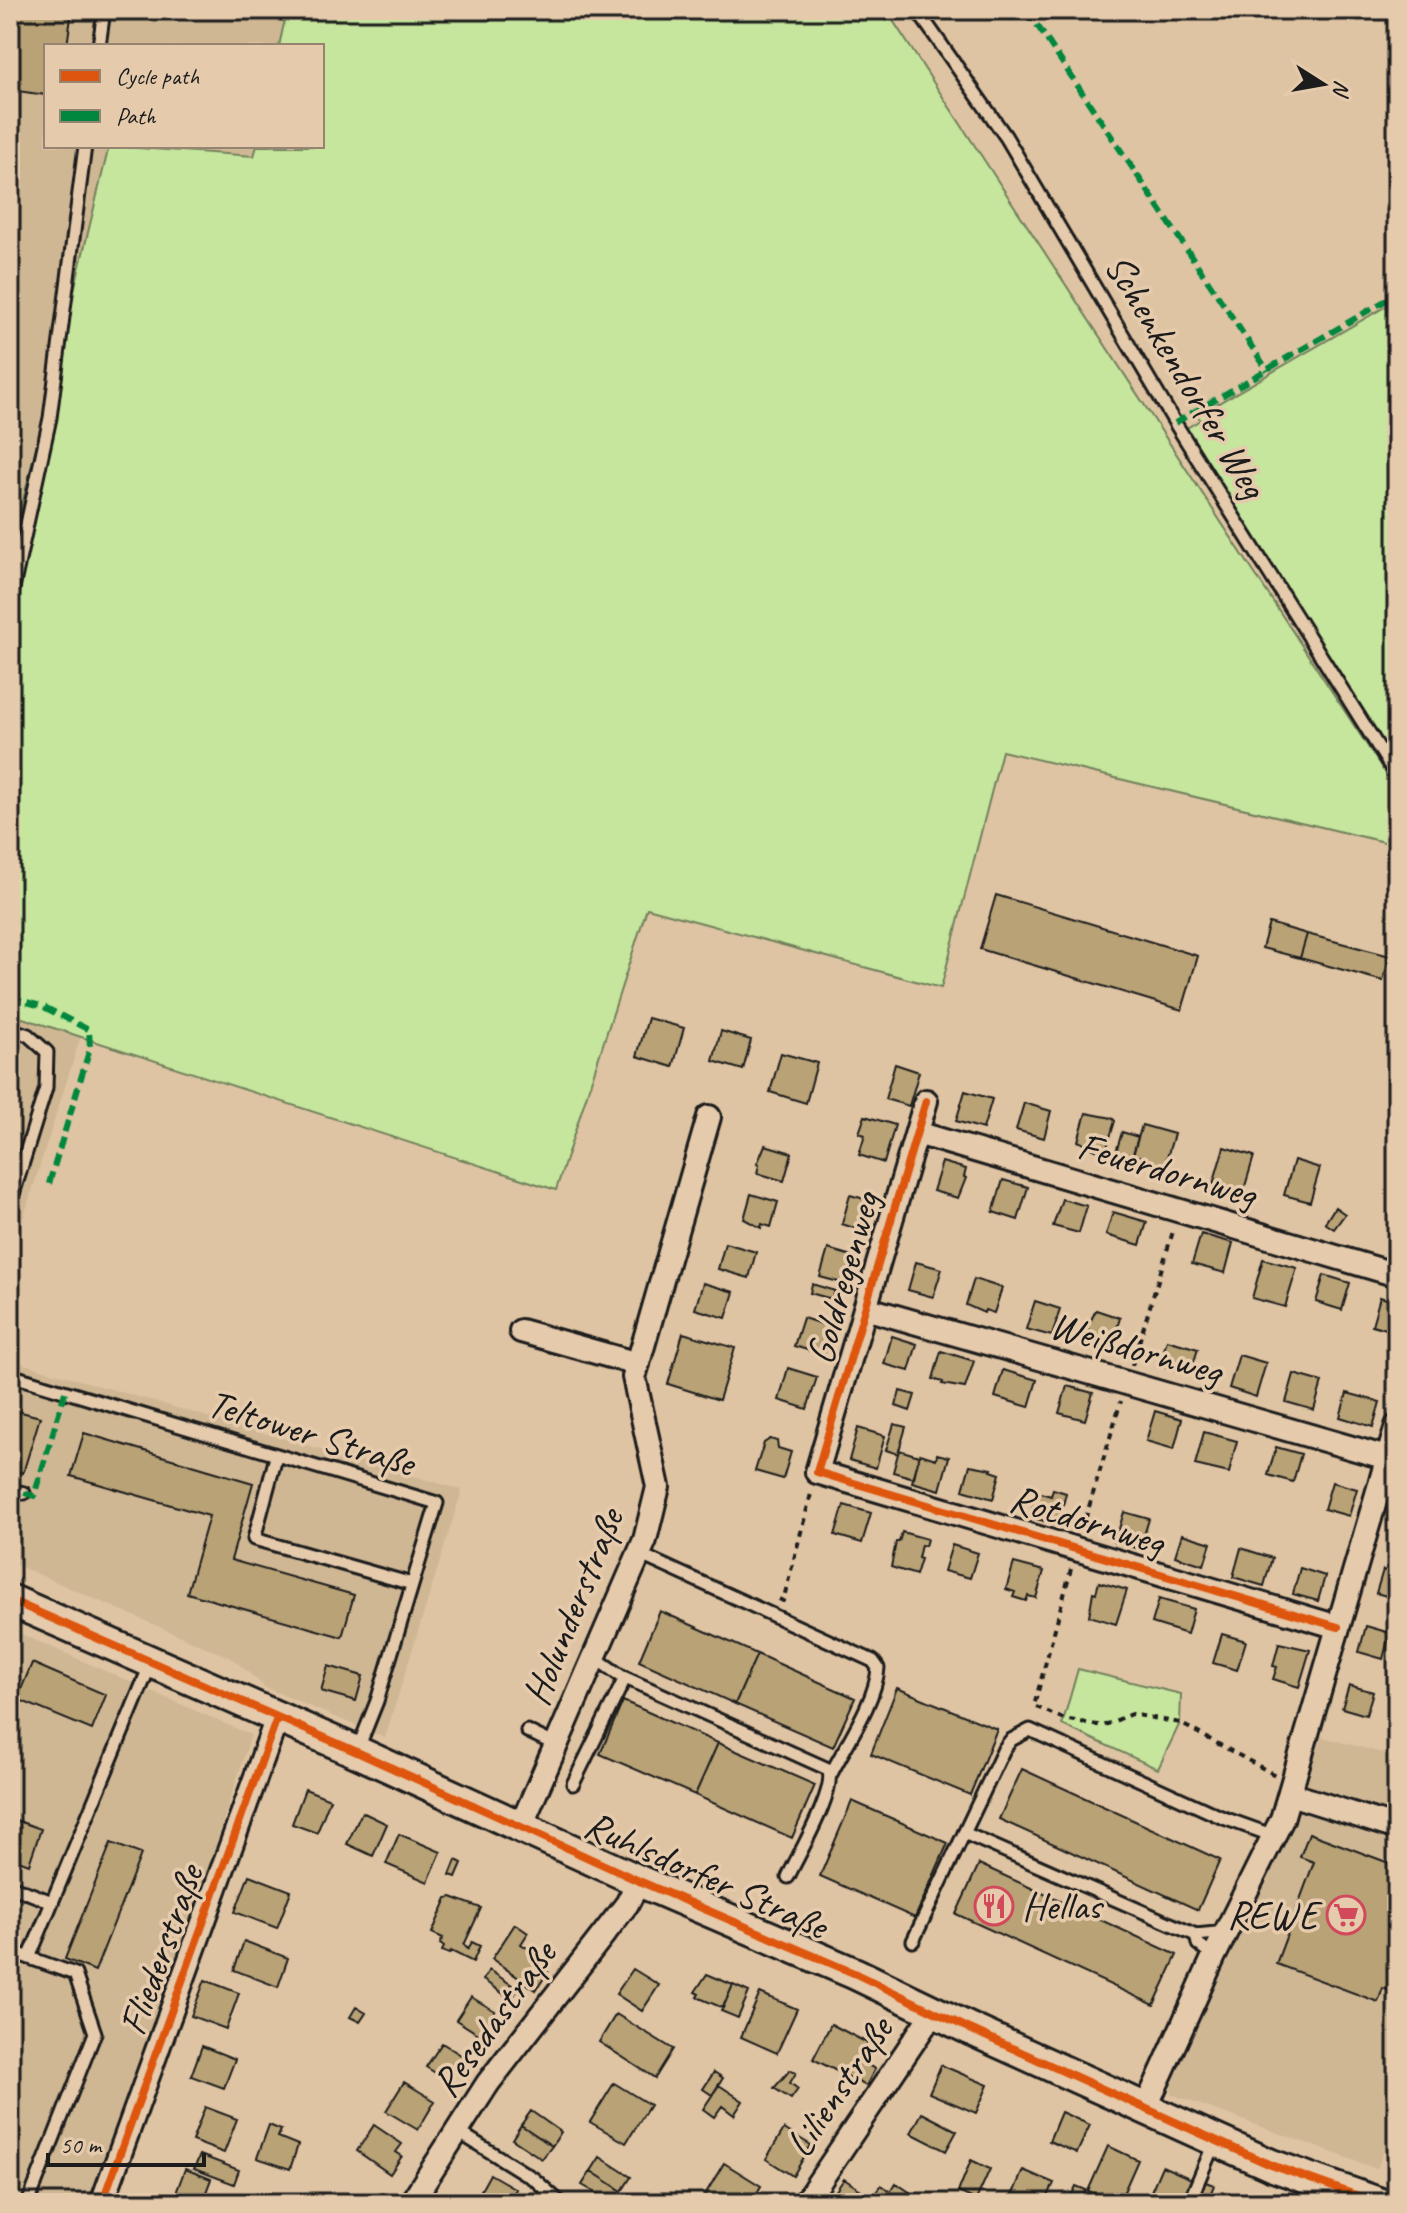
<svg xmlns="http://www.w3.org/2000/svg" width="1407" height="2213" font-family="Caveat,sans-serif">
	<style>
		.built { fill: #cfb794 }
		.green { fill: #c6e59d; stroke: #71805c; stroke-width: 2 }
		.building { fill: #b8a276; stroke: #1c1c1c; stroke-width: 2 }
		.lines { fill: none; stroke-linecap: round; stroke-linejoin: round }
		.lane-casing { stroke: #1c1c1c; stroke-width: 17 }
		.street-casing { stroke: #1c1c1c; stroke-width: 28 }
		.secondary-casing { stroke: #1c1c1c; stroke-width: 36 }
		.path { stroke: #1c1c1c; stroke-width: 4; stroke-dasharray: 6 6; stroke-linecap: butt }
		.lane { stroke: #e5caac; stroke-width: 11 }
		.street { stroke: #e5caac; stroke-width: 22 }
		.secondary { stroke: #e5caac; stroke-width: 30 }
		.quiet { stroke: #00873e; stroke-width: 6; stroke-dasharray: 12 6; stroke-linecap: butt }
		.cycleway-casing { stroke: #e5caac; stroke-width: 13 }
		.cycleway { stroke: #de560d; stroke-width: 8 }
		.labels { text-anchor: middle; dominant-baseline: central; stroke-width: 7; stroke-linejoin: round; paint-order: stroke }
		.street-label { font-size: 40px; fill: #1c1c1c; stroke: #e5caac }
		.poi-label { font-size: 40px; fill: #1c1c1c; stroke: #e5caac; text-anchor: start }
	</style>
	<rect width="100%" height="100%" fill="#dfc4a3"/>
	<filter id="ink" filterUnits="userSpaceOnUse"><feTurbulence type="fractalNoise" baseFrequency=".0125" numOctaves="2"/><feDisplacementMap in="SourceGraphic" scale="16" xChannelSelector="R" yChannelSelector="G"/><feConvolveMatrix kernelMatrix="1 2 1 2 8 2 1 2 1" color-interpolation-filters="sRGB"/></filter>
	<g filter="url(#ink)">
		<path class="built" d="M10,10h277l-8,36h-233v100h211l-2,10 -146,-9 -99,407z
			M10,1014l71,22 -71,224z
			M10,1360l452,130 -77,248 -119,-50 -33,-29 -223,-97z
			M10,1629l241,106 -150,468h-62l-29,-10z
			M1308,1733l89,24v361l-20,51 -206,-75v-45z"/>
		<path class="green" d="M287,10h599l511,781v54l-395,-94 -61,237 -294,-80 -91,282 -546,-176v-460l99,-408 145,10 3,-10h65v-100h-43z
			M1397,300v464l-217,-332 20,-12 -2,-5z
			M1078,1669l103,25 -1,29 -22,46 -96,-44z"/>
		<path class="building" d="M12,10h60l-5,36h-21v49l-36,-5z
			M996,895l202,61 -16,54 -202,-61z
			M1269,923l38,11 -7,24 -38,-10z
			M1307,934l83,22 -7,25 -83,-23z
			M648,1018l36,10 -11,39 -36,-11z
			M721,1031l30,9 -8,30 -30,-9z
			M781,1053l36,10 -11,40 -36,-11z
			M895,1064l24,8 -10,34 -24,-7z
			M965,1091l27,8 -9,30 -27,-8z
			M1024,1103l27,8 -7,27 -28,-8z
			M1086,1113l26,5 3,3 -9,29 -9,-3 -1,3 -18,-9z
			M865,1116l30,9 -11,38 -25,-8 6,-20 -6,-2z
			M1142,1125l32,9 -9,30 -23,-3 1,-4 -10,-2z
			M1122,1132l16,5 -8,27 -16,-5z
			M765,1145l27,8 -8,28 -27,-8 2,-8 -2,-1z
			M1224,1147l30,9 -11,37 -30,-9z
			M1294,1160l26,8 -10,34 -26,-7z
			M942,1162l24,7 -2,8 2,1 -8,20 -25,-7z
			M1003,1180l25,7 -10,33 -25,-8z
			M751,1194l27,8 -7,25 -9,-3 -1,4 -17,-9z
			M850,1195l22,6 -9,30 -21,-7z
			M1062,1199l25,7 -8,27 -26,-7z
			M1335,1207l10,7 -11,15 -9,-6z
			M1113,1212l34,10 -7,23 -34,-10z
			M1201,1234l32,9 -8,30 -33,-9z
			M725,1243l31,9 -7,26 -31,-9z
			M828,1249l27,8 -9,27 -26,-7z
			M1263,1259l34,9 -12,39 -33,-9z
			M916,1262l26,7 -9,28 -25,-7z
			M1324,1275l26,8 -8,27 -26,-8z
			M974,1279l28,9 -8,25 -9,-3 -1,3 -18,-8z
			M703,1283l31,9 -8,26 -31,-9z
			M812,1284l23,7 -3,8 -22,-6z
			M1380,1297l17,5v30l-25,-7z
			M1035,1301l25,8 -8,27 -26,-7z
			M1096,1310l24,8 -10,33 -24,-8 3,-12 -3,-1z
			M803,1318l25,8 -2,9 3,1 -5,19 -30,-9z
			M1066,1322l9,3 -5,18 -10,-3z
			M683,1333l52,15 -16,52 -51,-16z
			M892,1336l25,8 -8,27 -25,-7z
			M1167,1340l31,9 -8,25 -31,-9z
			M941,1351l33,10 -9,27 -23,-4 1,-2 -10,-3z
			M1239,1355l27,8 -10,34 -27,-9z
			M788,1368l29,9 -10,32 -28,-9z
			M1003,1370l34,10 -8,27 -34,-10z
			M1294,1374l28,8 -8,28 -28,-8z
			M1067,1386l26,7 -8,27 -26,-7z
			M900,1391l15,4 -5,16 -14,-5z
			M1347,1393l33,9 -7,25 -33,-10z
			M10,1409l30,8 -17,56 -13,-4z
			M1155,1411l27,8 -8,30 -28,-8z
			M894,1424l12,3 -8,27 -12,-4z
			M858,1428l27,8 -9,32 -27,-8z
			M1204,1432l33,9 -8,32 -34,-8z
			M84,1433l169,50 -22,77 123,35 -12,42 -155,-44 22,-77 -138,-40z
			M770,1439l7,2 1,7 13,4 -8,27 -28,-8 9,-28z
			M1276,1447l25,7 -8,28 -25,-7z
			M899,1450l20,6 -5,22 -21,-6z
			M920,1454l16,5 1,-5 12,3 -9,33 -28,-8z
			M970,1465l22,4 -1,2 9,3 -7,25 -30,-9z
			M1332,1482l25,7 -8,27 -25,-7z
			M1053,1489l13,4 -8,32 -28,-8 7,-25 14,4z
			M844,1505l27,8 -9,30 -27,-8z
			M1124,1512l25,7 -9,30 -25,-7z
			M902,1532l25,7 -2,7 -4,-1 -3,13 3,1 -5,16 -25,-8 5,-25h3z
			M1182,1534l29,9 -7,22 -29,-9z
			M952,1545l26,8 -8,25 -26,-7z
			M1241,1548l31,10 -8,28 -31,-9z
			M1014,1563l30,8 -8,27 -8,-2 -2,5 -13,-4 2,-5 -9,-3z
			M1300,1568l25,8 -7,25 -25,-7z
			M1383,1570l14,4v25l-21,-6z
			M1099,1582l28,8 -11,34 -27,-8 4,-24 3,1z
			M1159,1599l35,10 -7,25 -35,-11z
			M660,1611l97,43 -22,50 -96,-43z
			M1366,1626l24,7 -7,26 -24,-7z
			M1222,1634l24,7 -9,29 -24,-7z
			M1279,1643l31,7 -11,37 -26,-8 4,-12 -4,-1z
			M757,1654l98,44 -22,49 -98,-43z
			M32,1663l74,32 -14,35 -75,-31z
			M328,1666l35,10 -7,25 -35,-10z
			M1349,1685l24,7 -7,23 -24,-7z
			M897,1688l100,41 -27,66 -99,-41z
			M623,1701l95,42 -23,52 -95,-41z
			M718,1743l97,42 -23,53 -97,-43z
			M1022,1769l198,91 -22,50 -199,-91z
			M305,1789l25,10 -13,34 -25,-9z
			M852,1801l96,42 -33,75 -95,-42z
			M362,1812l25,12 -14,32 -26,-12z
			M10,1818l31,11 -12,35 -19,-7z
			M1309,1833l88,33v128l-14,-6 -5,14 -102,-38 38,-102 -14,-5z
			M399,1834l42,18 -13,30 -42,-18z
			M111,1843l30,11 -46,117 -30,-12z
			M456,1860l6,3 -6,14 -6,-2z
			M979,1864l198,91 -23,50 -198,-91z
			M249,1875l42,16 -14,37 -42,-16z
			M451,1897l30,11 -17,37 4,4 4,-7 8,4 -7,16 -22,-11 -2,3 -7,-3 2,-4 -4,-3 3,-6 -11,-5 15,-35z
			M515,1924l13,9 -7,11 20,13 -5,7 12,8 -12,18 -44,-31z
			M244,1941l44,17 -10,29 -44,-17z
			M633,1969l26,16 -17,26 -26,-17z
			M489,1970l29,19 -7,10 -28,-19z
			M707,1974l26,11 -10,23 -26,-11 2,-3 -4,-2z
			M205,1980l34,13 -13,36 -35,-13z
			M733,1985l16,7 -11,26 -17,-7z
			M760,1993l37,16 -20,44 -36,-16z
			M471,1997l24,14 -15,24 -24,-15z
			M356,2007l10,6 -6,9 -10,-5z
			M616,2014l57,35 -18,29 -56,-36z
			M831,2024l44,23 -9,17 9,5 -9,17 -53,-27z
			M442,2043l22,14 -16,24 -22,-14z
			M202,2046l33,13 -11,29 -33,-12z
			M941,2065l47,20 -12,28 -47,-20z
			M790,2070l6,3 -6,10 8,6 -7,10 -17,-11z
			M714,2072l9,6 -11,17 -9,-6z
			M404,2082l31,19 -17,29 -32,-19z
			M614,2083l36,22 -24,38 -36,-21z
			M719,2085l24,16 -9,14 -12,-9 -8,11 -11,-8z
			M205,2107l32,12 -13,34 -32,-12z
			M531,2111l30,21 -9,14 -31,-21z
			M1061,2112l29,13 -13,28 -28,-12z
			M922,2113l35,18 -11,20 -35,-18z
			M269,2125l12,5 -3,7 20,8 -8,24 -33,-11z
			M374,2125l28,19 -6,8 6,4 -12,18 -33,-23z
			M521,2125l31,21 -10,13 -30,-20z
			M784,2129l27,16 -18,31 -27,-17z
			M1108,2146l30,14 -19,43 -31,-12z
			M200,2155l39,15 -5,14 -40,-15z
			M600,2157l31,20 -9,14 -31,-20z
			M971,2160l19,9 -14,31 -18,-8z
			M724,2163l37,23 -10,17h-51z
			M1162,2166l32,14 -9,23h-20l-16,-7z
			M185,2169l26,10 -9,24 -29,-2z
			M1023,2170l31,13 -9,20h-36z
			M591,2171l31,20 -8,12 -32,-18z
			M490,2174l26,15 -8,14 -33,-2z
			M844,2179l23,15 -6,9h-23l-7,-5z
			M1203,2181l11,4 -6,15 -11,-4z
			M896,2183l30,20h-51l-4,-3 10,-15 10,6z
			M1076,2186l10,4 -6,13h-12z"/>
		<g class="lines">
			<defs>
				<path id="lane" d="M917,10l89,127 169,286 222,354
					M99,46l5,-36
					M10,602l40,-184 35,-272
					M10,1029l18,6 19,17 -1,36 -36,116
					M10,1375l427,128 -60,198 -20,50
					M276,1457l-22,82 158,45
					M10,1490l14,3
					M639,1554l234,107 5,7c-2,33 -32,76 -47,106
					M594,1657l27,19 207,93c10,19 -30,86 -40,108
					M527,1731l29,14
					M573,1784l52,-106
					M964,1833l232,102 30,-3
					M10,1886l42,16
					M1196,1935l2,9 16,12
					M913,1941l91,-192 7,-9 19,-10 191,87 53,19
					M10,1951l65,23 20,59 -67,170
					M29,1958l122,-295
					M457,2131l77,48 27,24
					M1189,2203l26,-62"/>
				<path id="street" d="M926,1101l-109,371 521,155
					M917,1133l480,142
					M865,1308l522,150
					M521,1331l117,33
					M1290,1794l107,34
					M521,1826l124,-286 13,-53 -24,-110 75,-260
					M1145,2109l69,-153 68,-137 115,-393
					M102,2203l175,-485
					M411,2203l77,-120 139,-179 12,-23
					M805,2203l129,-192"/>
				<path id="secondary" d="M10,1600l347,152 282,129 217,93 114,55 245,111 56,25 107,38"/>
			</defs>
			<use href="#lane" class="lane-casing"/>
			<use href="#street" class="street-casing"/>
			<use href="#secondary" class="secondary-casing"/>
			<path class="path" d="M1132,1365l42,-137
				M1082,1530l39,-129
				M1071,1569l-37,137 30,13 39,7 28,-12 49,9 95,52
				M779,1599l4,2 29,-111"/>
			<use href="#lane" class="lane"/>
			<use href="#street" class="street"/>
			<use href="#secondary" class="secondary"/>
			<path class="quiet" d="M1027,10l241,361
				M1175,423l222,-129
				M10,997l34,10 45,23 1,18 -42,139
				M24,1493l10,3 31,-104"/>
			<defs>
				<path id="cycleway" d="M926,1101l-109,371 521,155
					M10,1600l347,152 282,129 217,93 114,55 245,111 56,25 107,38
					M102,2203l175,-485"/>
			</defs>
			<use href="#cycleway" class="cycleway-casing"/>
			<use href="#cycleway" class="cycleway"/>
		</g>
	</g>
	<defs>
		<symbol id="restaurant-ring" viewBox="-11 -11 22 22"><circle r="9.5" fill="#e5caac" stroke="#d1495b" stroke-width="1.5"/><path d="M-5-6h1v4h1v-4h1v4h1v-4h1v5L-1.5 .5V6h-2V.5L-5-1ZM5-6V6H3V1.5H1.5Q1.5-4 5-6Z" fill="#d1495b"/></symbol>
		<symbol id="supermarket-ring" viewBox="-11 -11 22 22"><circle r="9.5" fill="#e5caac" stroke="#d1495b" stroke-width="1.5"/><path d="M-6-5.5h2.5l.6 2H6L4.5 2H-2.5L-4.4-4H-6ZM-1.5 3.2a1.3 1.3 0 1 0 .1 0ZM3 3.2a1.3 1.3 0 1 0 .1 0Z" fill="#d1495b"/></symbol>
	</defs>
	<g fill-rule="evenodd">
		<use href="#restaurant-ring" x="972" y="1884" width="44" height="44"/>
		<use href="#supermarket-ring" x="1324" y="1893" width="44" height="44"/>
	</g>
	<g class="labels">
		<g class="street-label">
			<text transform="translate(1186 376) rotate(59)">Schenkendorfer Weg</text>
			<text transform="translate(1167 1170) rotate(16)">Feuerdornweg</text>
			<text transform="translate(843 1278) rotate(-74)">Goldregenweg</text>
			<text transform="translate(1136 1348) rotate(16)">Weißdornweg</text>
			<text transform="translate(311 1433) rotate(17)">Teltower Straße</text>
			<text transform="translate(1087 1520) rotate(17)">Rotdornweg</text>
			<text transform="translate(573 1607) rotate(-68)">Holunderstraße</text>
			<text transform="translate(706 1875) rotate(24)">Ruhlsdorfer Straße</text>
			<text transform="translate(161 1950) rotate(-70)">Fliederstraße</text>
			<text transform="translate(494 2019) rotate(-54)">Resedastraße</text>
			<text transform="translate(839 2087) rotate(-56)">Lilienstraße</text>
		</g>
		<g class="poi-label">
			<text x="1022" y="1906">Hellas</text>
			<text x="1318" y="1915" text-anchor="end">REWE</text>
		</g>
	</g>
	<rect width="1407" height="2213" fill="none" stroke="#e5caac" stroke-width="40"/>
	<rect x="20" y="20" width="1367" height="2173" fill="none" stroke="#1c1c1c" stroke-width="3" filter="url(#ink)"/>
	<rect x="44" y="44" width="280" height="104" fill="#e5caac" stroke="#958472" stroke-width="2"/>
	<rect x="60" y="70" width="40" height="12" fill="#de560d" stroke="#958472" stroke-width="2"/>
	<text x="116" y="84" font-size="24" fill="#1c1c1c">Cycle path</text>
	<rect x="60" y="110" width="40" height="12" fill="#00873e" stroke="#958472" stroke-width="2"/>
	<text x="116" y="124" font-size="24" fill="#1c1c1c">Path</text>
	<g transform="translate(1323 84) rotate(101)" stroke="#e5caac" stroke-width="6" paint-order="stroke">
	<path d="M0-6L14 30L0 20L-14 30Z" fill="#1c1c1c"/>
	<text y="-12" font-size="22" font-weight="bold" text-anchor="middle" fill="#1c1c1c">N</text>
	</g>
	<path d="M48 2153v12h156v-12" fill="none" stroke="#1c1c1c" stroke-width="4"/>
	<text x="60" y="2153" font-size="24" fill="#1c1c1c" stroke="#e5caac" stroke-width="6" paint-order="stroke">50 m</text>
</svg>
